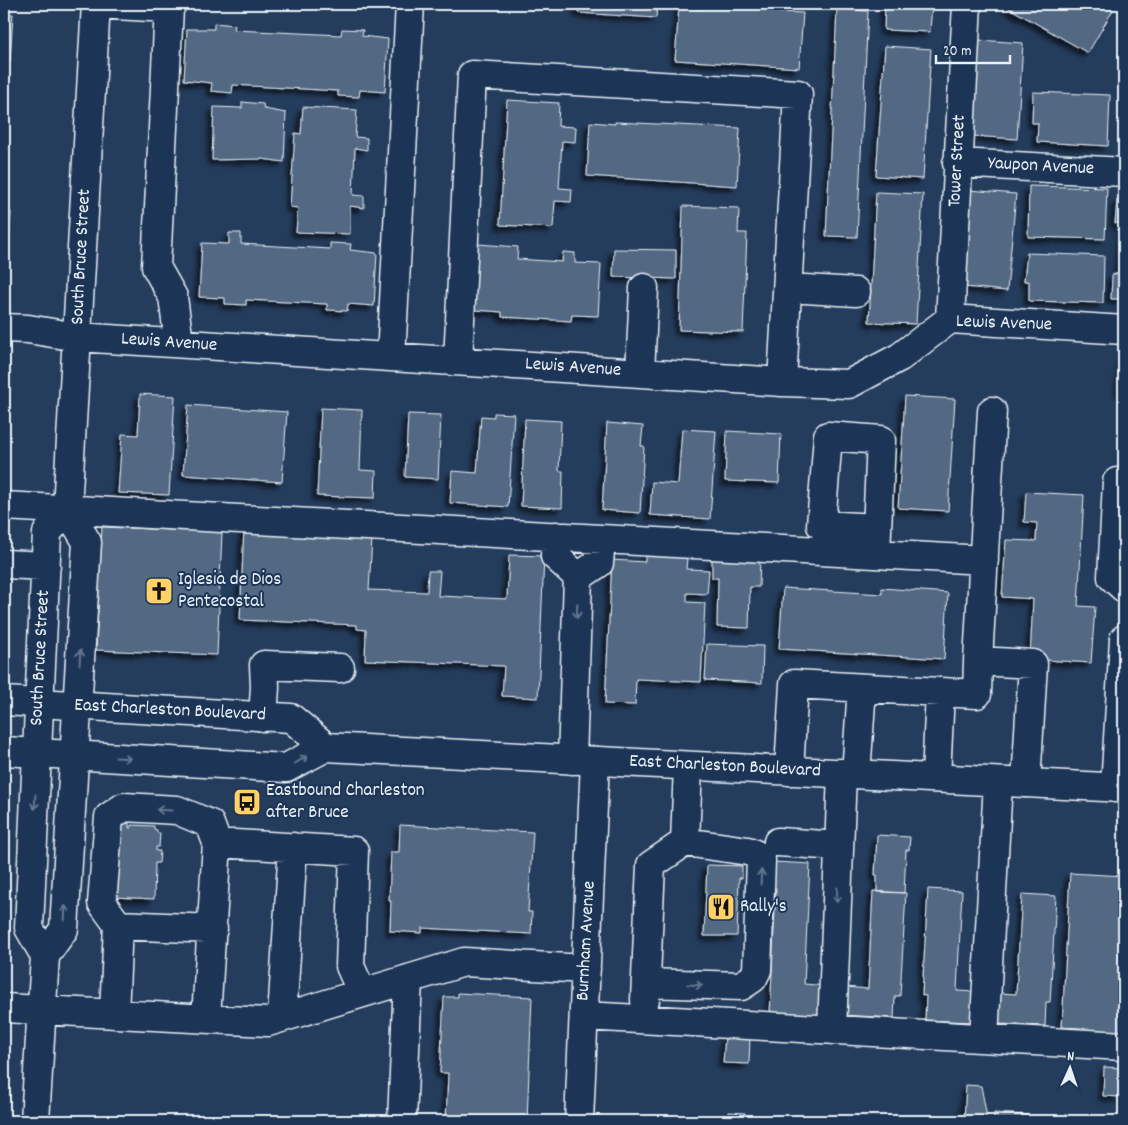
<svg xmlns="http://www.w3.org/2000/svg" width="1128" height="1125" font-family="Dekko,sans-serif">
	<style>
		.building { fill: #536782; stroke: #e8f1f8; filter: url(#shadow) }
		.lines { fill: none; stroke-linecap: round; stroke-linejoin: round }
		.minor-casing { stroke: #e8f1f8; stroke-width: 31 }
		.major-casing { stroke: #e8f1f8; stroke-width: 31 }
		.minor { stroke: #1d3557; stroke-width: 28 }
		.major { stroke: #1d3557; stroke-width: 28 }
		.oneway { stroke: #64778f }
		.labels { text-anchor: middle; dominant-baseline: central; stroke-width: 4; stroke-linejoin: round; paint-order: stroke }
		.street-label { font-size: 19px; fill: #e8f1f8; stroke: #1d3557 }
		.poi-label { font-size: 19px; fill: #e8f1f8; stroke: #1d3557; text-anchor: start }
	</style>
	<defs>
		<filter id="shadow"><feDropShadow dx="-4.5" dy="4.5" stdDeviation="2.5" flood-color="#0009"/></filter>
	</defs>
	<rect width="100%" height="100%" fill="#253d5d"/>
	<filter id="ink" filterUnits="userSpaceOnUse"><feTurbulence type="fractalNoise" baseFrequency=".02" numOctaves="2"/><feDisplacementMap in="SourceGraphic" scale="10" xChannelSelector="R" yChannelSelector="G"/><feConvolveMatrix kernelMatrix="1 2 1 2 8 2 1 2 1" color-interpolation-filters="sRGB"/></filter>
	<g filter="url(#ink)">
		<path class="building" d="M578,4h79l-1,14 -78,-5z
			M704,4l74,4v4l25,1 -4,55 -124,-8 4,-53 24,2z
			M885,4h47l-2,28 -46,-2z
			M1002,4h101l10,6 -25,43z
			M837,9l31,2 -11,226 -31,-1z
			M4,14h9l-3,49h-6z
			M214,23l21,2 -1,5 107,5 1,-6 21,1 -1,6 26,3 -3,53 -25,-2 -1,7 -21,-1v-5l-105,-6 -1,8 -21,-2 1,-8 -28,-3 3,-51h27z
			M978,40l45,3 -6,96 -46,-3z
			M885,46l46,3 -8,130 -47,-3z
			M4,74l3,1 -3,49z
			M1033,92l77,3 -2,51 -71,-4 1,-19h-6z
			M507,100l52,3 -1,23 18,1 -1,15 -13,-1 -3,47 13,1 -1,13 -16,-1 -2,27 -53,-3z
			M242,102l21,2 1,5 22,4 -2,49 -22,-3 -50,1 2,-53 28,1z
			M303,107l54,3 -2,27 12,1v12l-12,-2 -2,47 11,1v12l-14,-2v28l-54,-2 2,-24 -8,-1 5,-74 6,1z
			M590,122l25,2v-2l125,6 -3,58 -150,-10z
			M1029,186l78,2 -2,51 -77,-2z
			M969,190l47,4 -9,97 -43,-4z
			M876,192l47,2 -7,130 -47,-2z
			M1117,200h7v99h-13l1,-24 7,-2 3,-50h-7z
			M683,206l56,2 -1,25h9l-4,99 -64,-2z
			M4,211l7,1 -4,63h-3z
			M229,233h12v11l89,5v-6l21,1 -1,6 27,3 -3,53 -26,-2 -1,7 -20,-1v-6l-81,-4v5l-21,-1v-6l-26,-1 3,-54 27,1z
			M478,244l40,3 -1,12 45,3 1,-10 12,1v10l26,1 -3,52 -26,-1 -1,6 -69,-4v-5l-27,-2z
			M614,249l62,1v29l-63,-2z
			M1027,253l77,3 -1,47 -74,-2v-20h-5z
			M1123,355h1v38h-4z
			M140,394l35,2 -6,99 -51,-2 4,-59 16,1z
			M905,396l50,3 -7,112 -50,-3z
			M188,405l99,7 -5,70 -99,-7z
			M321,408l41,2 -2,60 16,1 -1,27 -58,-2z
			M494,413l20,1 -6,93 -58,-4 2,-32 25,2 4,-57 13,1z
			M408,414l33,1 -3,64 -33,-2z
			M525,419l36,2 -2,50h4l-1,37 -41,-2z
			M607,423l36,3 -2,20h3l-4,67 -38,-3z
			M682,429l34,2 -6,88 -60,-4 2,-33 26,2z
			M727,431l54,3 -2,49 -54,-2z
			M1026,492l58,3 -6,111 17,1 -4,56 -61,-4 3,-60 -31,-2 4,-57 30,1 1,-18 -13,-1z
			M102,527l120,5 -5,123 -121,-5z
			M244,527l128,11 -3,52 58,2 1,-21h12l-2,25 69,3 2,-44 35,1 -6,142 -36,-2 2,-30 -139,-6 1,-30 -9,-1v-4l-117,-5z
			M645,555l42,3 -1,11 23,1 -2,24 -20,-1v9l18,1 -4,79 -65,-3 -1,26 -30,-1 7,-144 33,2z
			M712,559l48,1 -1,27h-9l-1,41 -32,-1 1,-49h-6z
			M783,588l99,6v-6l66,5 -4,66 -165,-10z
			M707,644l56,2 -1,37 -57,-3z
			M118,823h11v5h2v-3l23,1v3l3,1v3h3l-1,14h-3v4h4l-1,12h-4l-1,36 -41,-2z
			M400,825l133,7 -5,80h4l-1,22 -109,-6v5l-32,-2 1,-30h-2l2,-49h8z
			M877,835l33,2 -1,13h-3l-2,43 -27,-1v-17h-2z
			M774,862l36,2 -6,120 23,2 -2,31 -55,-3 6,-126 -3,-1z
			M707,865l35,1v12h-3l-2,58h-33z
			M1070,873l54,3v159l-43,-2v-5l-19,-1z
			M928,889l34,2 -5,100 18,1 -1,30 -49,-2 1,-24 -4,-1z
			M873,891l33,2 -6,103h-5l-1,22 -51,-3 2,-28 23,2z
			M1022,894l34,2 -6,106h-4l-1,24 -49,-2 2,-31 18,1z
			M458,993l74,4 -5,124h-81l2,-48h-8l4,-76h14z
			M725,1036l25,1 -1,27 -26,-1z
			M1104,1067l18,1v3h2v16h-3v10l-18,-1z
			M966,1085l15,1 5,26v9h-22z
			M729,1112l16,1 -1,8h-61v-4l46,2z
			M994,1113l33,2v6h-33z"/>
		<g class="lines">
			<defs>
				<path id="minor" d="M96,4l73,4
					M172,4l-3,4 -13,259 17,30 6,46
					M957,163l167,9
					M788,288l68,4
					M950,319l17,-315
					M4,328l24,1 49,8 705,45 67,2 51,-27 50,-38 174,11
					M391,357l19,-353
					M458,361l14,-286 326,19 -16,288
					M640,373l4,-85
					M992,411l-14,250 55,3 -7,119
					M1117,482l-5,95 12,11
					M4,506l980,54
					M556,536l-1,20 23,21
					M876,553l5,-113 -53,-4 -7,89 56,3
					M4,564l42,2
					M263,717l2,-30 -1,-22 76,3
					M572,760l6,-183 21,-14 2,-24
					M789,771l5,-87 183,10 1,-33
					M856,774l6,-86
					M936,778l4,-86
					M1115,788l9,-149
					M778,842l61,4
					M217,843l137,8 -4,115 12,27
					M118,925l-16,-22 7,-86 15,-10 53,3 33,14 7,19 -11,175
					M45,956l-16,-28 18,-395 20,-24
					M646,983l95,3 12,-8 4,-8 4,-110 -6,-6 -7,-3 -63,-9
					M645,1000l6,-135 34,-23 3,-76
					M4,1008l264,14 196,-60 122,7
					M114,1014l4,-89 95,4
					M584,1016l540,30
					M282,1017l11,-170
					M832,1030l10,-257
					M984,1038l14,-256
					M35,1121l10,-165 19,-27 23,-387 -20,-33 29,-505
					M402,1121l6,-142
					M579,1121l16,-360"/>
				<path id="major" d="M4,701l287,17 35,29
					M4,751l282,17 40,-21 798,41"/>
			</defs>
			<use href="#minor" class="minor-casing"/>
			<use href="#major" class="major-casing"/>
			<use href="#minor" class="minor"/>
			<use href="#major" class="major"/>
		</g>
		<defs><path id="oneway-shaft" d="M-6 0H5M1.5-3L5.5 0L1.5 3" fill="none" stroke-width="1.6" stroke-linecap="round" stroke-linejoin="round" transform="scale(1.25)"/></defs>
		<g class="oneway">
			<use href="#oneway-shaft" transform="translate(577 611) rotate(92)"/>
			<use href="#oneway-shaft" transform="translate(80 657) rotate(-87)"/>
			<use href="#oneway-shaft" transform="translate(123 758) rotate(3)"/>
			<use href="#oneway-shaft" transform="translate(301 760) rotate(-29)"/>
			<use href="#oneway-shaft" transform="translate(35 802) rotate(93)"/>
			<use href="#oneway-shaft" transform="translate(164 810) rotate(-177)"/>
			<use href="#oneway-shaft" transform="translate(761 877) rotate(-87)"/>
			<use href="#oneway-shaft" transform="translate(837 895) rotate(92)"/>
			<use href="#oneway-shaft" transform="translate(65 913) rotate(-87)"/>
			<use href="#oneway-shaft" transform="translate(695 985) rotate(3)"/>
		</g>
	</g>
	<defs>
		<symbol id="church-square" viewBox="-11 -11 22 22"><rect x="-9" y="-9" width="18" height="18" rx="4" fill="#ffd166" stroke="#1d3557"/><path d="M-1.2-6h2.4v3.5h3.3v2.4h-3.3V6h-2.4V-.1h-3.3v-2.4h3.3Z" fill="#111"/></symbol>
		<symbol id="bus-square" viewBox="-11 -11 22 22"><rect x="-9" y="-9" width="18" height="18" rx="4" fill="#ffd166" stroke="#1d3557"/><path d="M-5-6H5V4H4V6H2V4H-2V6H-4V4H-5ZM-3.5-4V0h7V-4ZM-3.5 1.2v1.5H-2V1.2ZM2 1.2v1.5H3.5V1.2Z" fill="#111"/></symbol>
		<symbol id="restaurant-square" viewBox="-11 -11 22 22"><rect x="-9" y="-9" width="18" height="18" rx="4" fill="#ffd166" stroke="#1d3557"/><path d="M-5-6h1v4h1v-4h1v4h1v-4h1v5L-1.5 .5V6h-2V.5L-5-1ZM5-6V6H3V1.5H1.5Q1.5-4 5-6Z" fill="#111"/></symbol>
	</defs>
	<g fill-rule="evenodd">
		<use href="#church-square" x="143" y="575" width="32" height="32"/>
		<use href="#bus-square" x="231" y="786" width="32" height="32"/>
		<use href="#restaurant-square" x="705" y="891" width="32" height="32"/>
	</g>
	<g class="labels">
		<g class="street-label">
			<text transform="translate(958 161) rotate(-87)">Tower Street</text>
			<text transform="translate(1041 167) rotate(3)">Yaupon Avenue</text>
			<text transform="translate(82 257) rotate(-87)">South Bruce Street</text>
			<text transform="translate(1004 324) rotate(2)">Lewis Avenue</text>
			<text transform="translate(169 343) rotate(4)">Lewis Avenue</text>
			<text transform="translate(573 368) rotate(4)">Lewis Avenue</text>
			<text transform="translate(41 658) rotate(-87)">South Bruce Street</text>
			<text transform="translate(170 711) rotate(3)">East Charleston Boulevard</text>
			<text transform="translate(725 767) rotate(3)">East Charleston Boulevard</text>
			<text transform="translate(587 941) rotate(-87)">Burnham Avenue</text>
		</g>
		<g class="poi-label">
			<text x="178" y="580">Iglesia de Dios<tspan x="178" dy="22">Pentecostal</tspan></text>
			<text x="266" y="791">Eastbound Charleston<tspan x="266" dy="22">after Bruce</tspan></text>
			<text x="740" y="907">Rally's</text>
		</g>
	</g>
	<rect width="1128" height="1125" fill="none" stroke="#1d3557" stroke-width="20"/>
	<rect x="10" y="10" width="1108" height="1105" fill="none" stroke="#e8f1f8" stroke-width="2" filter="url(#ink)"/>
	<g transform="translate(1070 1068) rotate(3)" stroke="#1d3557" stroke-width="4" paint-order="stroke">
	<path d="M0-4L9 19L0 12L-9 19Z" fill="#e8f1f8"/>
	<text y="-8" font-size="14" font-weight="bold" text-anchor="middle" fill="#e8f1f8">N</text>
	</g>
	<path d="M936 55v8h74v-8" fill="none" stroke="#e8f1f8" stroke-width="2.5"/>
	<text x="943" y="55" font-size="15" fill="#e8f1f8" stroke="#1d3557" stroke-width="4" paint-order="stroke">20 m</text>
</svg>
